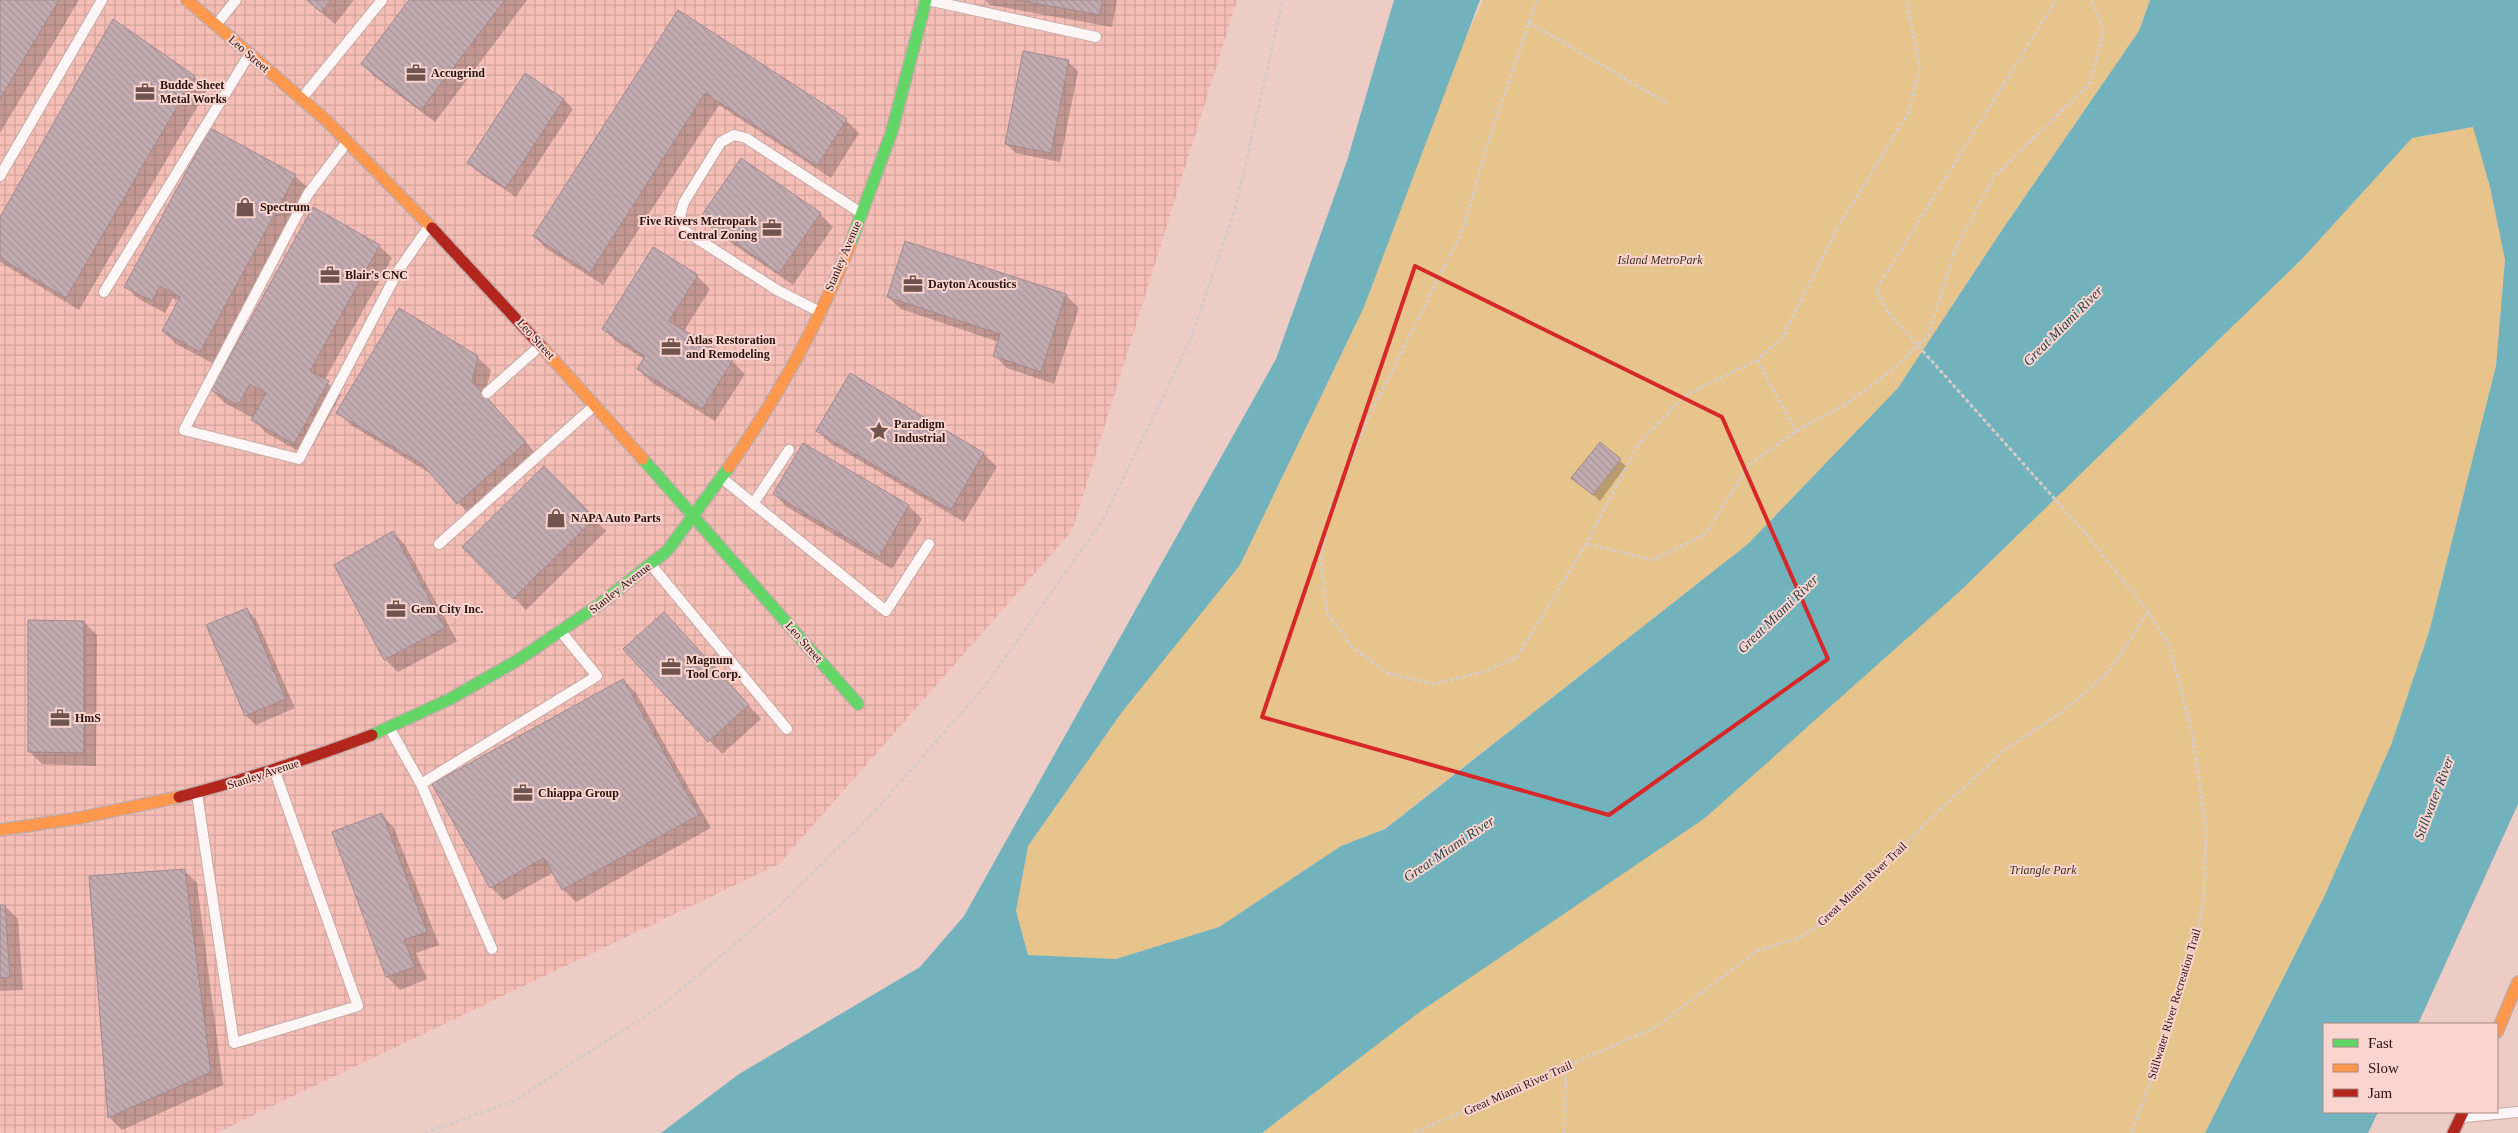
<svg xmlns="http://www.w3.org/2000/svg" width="2518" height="1133" font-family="'Times New Roman',serif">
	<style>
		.industrial { fill: url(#industrial-grid) }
		.green { fill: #e7c48b }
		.water { fill: #71b2bc }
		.shadow { fill: #0003 }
		.building { fill: url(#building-back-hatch); stroke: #a18a8e }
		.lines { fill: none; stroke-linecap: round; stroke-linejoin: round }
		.lane-casing { stroke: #c5aba6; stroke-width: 12 }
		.fast-casing { stroke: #c5aba6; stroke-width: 14 }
		.slow-casing { stroke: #c5aba6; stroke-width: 14 }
		.jam-casing { stroke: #c5aba6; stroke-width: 14 }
		.path { stroke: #d4cbc9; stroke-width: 3; stroke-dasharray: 4 2.5; stroke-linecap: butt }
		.lane { stroke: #fcf7f6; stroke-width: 10 }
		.fast { stroke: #63d668; stroke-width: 11 }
		.slow { stroke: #ff974d; stroke-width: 11 }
		.jam { stroke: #b3261e; stroke-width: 11 }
		.path-bridge { stroke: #d4cbc9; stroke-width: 3; stroke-dasharray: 4 2.5; stroke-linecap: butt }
		.marked { fill: none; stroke: #d62828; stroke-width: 4; stroke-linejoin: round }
		.labels { text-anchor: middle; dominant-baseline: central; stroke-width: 4; stroke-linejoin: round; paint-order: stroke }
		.street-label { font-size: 12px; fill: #2a1411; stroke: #fad4ce }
		.poi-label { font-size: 12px; font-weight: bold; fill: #2a1411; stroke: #fad4ce; text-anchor: start }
		.park-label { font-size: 12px; font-style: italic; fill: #3b321b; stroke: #fad4ce }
		.water-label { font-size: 14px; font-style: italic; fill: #28484e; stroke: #fad4ce }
	</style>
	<defs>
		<pattern id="industrial-grid" width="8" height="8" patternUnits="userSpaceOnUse" patternTransform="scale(1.25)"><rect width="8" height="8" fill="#f5bfb7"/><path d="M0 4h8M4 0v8" fill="none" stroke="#d2a39c"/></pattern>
		<pattern id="building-back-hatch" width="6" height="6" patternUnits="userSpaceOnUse" patternTransform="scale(1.25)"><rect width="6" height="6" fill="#c3acb1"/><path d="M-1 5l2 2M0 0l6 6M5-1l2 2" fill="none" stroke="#a89397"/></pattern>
	</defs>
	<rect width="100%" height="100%" fill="#eeccc6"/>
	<path class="industrial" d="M0,0h1237l-165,531 -293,333 -563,269h-216z"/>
	<path class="green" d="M1483,0h667l-11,31 -139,202 -102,155 -150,156 -364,285 -43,17 -122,81 -103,32 -88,-4 -12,-44 12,-65 94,-134 118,-147 124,-258 99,-263z
		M2474,127l16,60 15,73 -9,106 -67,266 -38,113 -67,152 -119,236h-943l696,-540 344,-334 110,-121z"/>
	<path class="water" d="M1394,0h86l-116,307 -124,258 -118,147 -94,134 -12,65 12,44 88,4 103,-32 122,-81 44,-17 363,-285 150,-156 102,-155 139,-202 11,-31h368v804l-100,220h-94v88h54l-10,21h-163l119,-236 67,-152 38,-113 67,-266 9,-106 -15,-73 -17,-60 -61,11 -110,121 -344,334 -253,225 -284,193 -159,122h-601l78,-59 181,-107 44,-51 312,-557 71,-198z"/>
	<path class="shadow" d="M0,0h79l-79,133z
		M306,0h48l-19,24z
		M411,0h116l-92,122 -60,-45 -13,-13z
		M985,0h132l-5,27 -122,-22z
		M678,12l168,108 13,13 -28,45 -112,-73 -116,180 -56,-36 -13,-13z
		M1068,62l10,9 -18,91 -44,-9 -10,-9z
		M525,75l39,25 9,9 -57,88 -38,-25 -10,-9z
		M194,77l13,13 -128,220 -79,-48v-43z
		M295,176l13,12 -94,176 -38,-20 -13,-13 16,-30 -6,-3 -8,15 -26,-14 -13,-12z
		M820,214l13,13 -40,58 -79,-54 -13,-13z
		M906,242l160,53 13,13 -25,76 -47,-16 -13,-13 5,-13 -98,-33 -13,-12z
		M379,246l13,12 -68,123 17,14 -34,61 -42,-24 -12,-14 -28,-15 -13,-13z
		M697,276l13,13 -26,42 48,30 13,13 -30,47 -64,-39 -13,-13 6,-10 -27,-17 -13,-13z
		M477,357l14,13 -6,25 53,61 -67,60 -38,-41 -82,-50 -13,-13z
		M850,375l134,79 13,13 -33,55 -134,-79 -13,-13z
		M1600,444l26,22 -26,35 -27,-23z
		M804,445l105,61 13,13 -30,50 -105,-62 -13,-13z
		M544,468l62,63 -80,79 -62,-63z
		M393,532l12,13 52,96 -59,31 -13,-13z
		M246,609l10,10 39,89 -39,17 -10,-9 -38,-90z
		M84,622l13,13 -1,131 -54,-2 -13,-13z
		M677,626l84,93 -39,35 -97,-105z
		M623,680l13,13 75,135 -135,74 -13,-13 -9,-17 -50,28 -13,-13z
		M382,815l12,13 45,117 -23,8 11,26 -27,11 -13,-13 -54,-144z
		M184,870l13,13 26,202 -101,45 -13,-13z
		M0,906h5l13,13 5,71 -23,1z"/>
	<path class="building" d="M0,0h59l-59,99z
		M307,0h24l-10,12z
		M409,0h96l-84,110 -60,-46z
		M1017,0h85l-2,15z
		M678,10l169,109 -30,47 -112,-73 -115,180 -57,-37z
		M113,19l82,57 -129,222 -66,-40v-41z
		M1023,51l46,9 -18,93 -46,-9z
		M525,73l39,26 -58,89 -39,-25z
		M210,128l86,47 -96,177 -38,-21 18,-34 -20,-11 -8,15 -28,-14z
		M741,158l80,55 -42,60 -79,-55z
		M313,207l67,38 -70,126 19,10 -35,63 -43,-24 15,-27 -16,-9 -12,21 -27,-15z
		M905,241l161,53 -25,78 -48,-16 7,-22 -113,-37z
		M653,247l45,28 -29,46 64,39 -31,49 -65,-40 8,-13 -43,-27z
		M399,308l79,48 -6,25 54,61 -69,62 -35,-40 -86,-51z
		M850,373l134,80 -33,57 -135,-79z
		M1600,442l21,17 -28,36 -22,-17z
		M803,443l106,62 -30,52 -106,-63z
		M544,466l51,52 -82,81 -51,-52z
		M393,531l52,97 -61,32 -50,-95z
		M247,608l39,91 -41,17 -39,-91z
		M664,612l85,93 -41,37 -85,-93z
		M28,620l56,1v132l-56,-1z
		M623,679l76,136 -137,75 -18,-32 -54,30 -58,-104z
		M382,813l45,119 -23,8 11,27 -29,10 -54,-145z
		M185,869l26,203 -103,46 -19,-242z
		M0,905h5l5,72 -10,1z"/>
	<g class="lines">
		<defs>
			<path id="lane" d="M928,0l168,37
				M216,25l20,-25
				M302,98l80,-98
				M347,142l-39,52 -124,236 115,29 99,-188 30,-43
				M0,176l102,-176
				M104,292l145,-237
				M818,311l-41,-21 -92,-59 -5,-16 4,-13 37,-60 13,-7 12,3 115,75
				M487,393l53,-47
				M723,479l163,132 43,-67
				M753,504l36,-54
				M439,544l155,-138
				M652,566l135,163
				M390,729l31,55 176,-108 -35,-43
				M421,784l71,165
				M197,794l37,249 124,-37 -83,-234
				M2464,1117l54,-5"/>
			<path id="fast" d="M850,245l42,-114 34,-131
				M643,459l215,245
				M372,735l78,-36 68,-39 82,-56 67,-53 62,-84"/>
			<path id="slow" d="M187,0l139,120 106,108
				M541,346l102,113
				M729,467c48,-69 90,-144 121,-222
				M0,830l79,-12 100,-21
				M2497,1032l21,-50"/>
			<path id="jam" d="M432,228l109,118
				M179,797c66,-17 129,-38 193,-62
				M2453,1133l10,-21"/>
		</defs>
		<use href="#lane" class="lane-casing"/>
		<use href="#fast" class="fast-casing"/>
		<use href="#slow" class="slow-casing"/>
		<use href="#jam" class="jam-casing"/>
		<path class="path" d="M1537,0l-47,136 -27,93 -93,186 -39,91 -10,55 6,52 24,33 36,27 46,11 50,-12 34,-15 69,-113 52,-99 46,-49 73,-36 25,-22 57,-113 69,-111 12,-46 -14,-68
			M1528,22l139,81
			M1888,312l-12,-22 180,-290
			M1757,360l39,71
			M2086,534l62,78 21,33 23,87 14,97 -2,68 -5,30 -19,69 -37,107 -12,30
			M1587,544l66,16 52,-26 45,-70 46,-33 48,-26 46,-33 38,-36 27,-86 38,-72 97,-95 14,-52 -13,-31
			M425,1133l89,-32 151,-98 111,-94 98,-97 111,-126 119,-168 86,-177 45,-131 48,-210
			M1414,1133l240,-105 103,-77 44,-14 23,-15 111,-108 71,-65 56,-37 46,-39 40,-61
			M1564,1133l2,-66"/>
		<use href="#lane" class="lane"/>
		<use href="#fast" class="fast"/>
		<use href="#slow" class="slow"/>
		<use href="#jam" class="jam"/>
		<path class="path-bridge" d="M1888,312l198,222"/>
	</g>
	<path class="marked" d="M1415,266l307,151 106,242 -219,156 -347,-98z"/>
	<defs>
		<symbol id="office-bare" viewBox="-9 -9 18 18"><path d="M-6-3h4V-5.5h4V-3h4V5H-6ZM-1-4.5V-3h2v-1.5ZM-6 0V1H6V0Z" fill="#6f5450" stroke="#fad4ce" stroke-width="2.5" paint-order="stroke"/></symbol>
		<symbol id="shop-bare" viewBox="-9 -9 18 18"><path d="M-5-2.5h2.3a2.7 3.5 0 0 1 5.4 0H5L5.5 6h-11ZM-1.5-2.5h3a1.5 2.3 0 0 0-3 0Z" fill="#6f5450" stroke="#fad4ce" stroke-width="2.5" paint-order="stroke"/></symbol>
		<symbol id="sight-bare" viewBox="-9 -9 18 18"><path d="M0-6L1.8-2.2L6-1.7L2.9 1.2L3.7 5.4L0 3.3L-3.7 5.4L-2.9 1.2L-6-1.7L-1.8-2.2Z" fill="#6f5450" stroke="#fad4ce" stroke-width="2.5" paint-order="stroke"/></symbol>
	</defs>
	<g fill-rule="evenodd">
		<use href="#office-bare" x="402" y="59" width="28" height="28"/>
		<use href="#office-bare" x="131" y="78" width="28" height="28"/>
		<use href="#shop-bare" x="231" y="193" width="28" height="28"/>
		<use href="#office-bare" x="758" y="214" width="28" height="28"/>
		<use href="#office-bare" x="316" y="261" width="28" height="28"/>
		<use href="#office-bare" x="899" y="270" width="28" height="28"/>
		<use href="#office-bare" x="657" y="333" width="28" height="28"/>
		<use href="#sight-bare" x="865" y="417" width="28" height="28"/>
		<use href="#shop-bare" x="542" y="504" width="28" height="28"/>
		<use href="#office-bare" x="382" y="595" width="28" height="28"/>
		<use href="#office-bare" x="657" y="653" width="28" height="28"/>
		<use href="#office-bare" x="46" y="704" width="28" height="28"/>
		<use href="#office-bare" x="509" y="779" width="28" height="28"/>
	</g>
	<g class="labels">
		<g class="street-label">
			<text transform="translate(249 54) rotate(41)">Leo Street</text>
			<text transform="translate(843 256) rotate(-67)">Stanley Avenue</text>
			<text transform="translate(536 339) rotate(48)">Leo Street</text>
			<text transform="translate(620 588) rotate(-38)">Stanley Avenue</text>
			<text transform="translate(804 642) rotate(49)">Leo Street</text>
			<text transform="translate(263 774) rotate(-18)">Stanley Avenue</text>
			<text transform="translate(1862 884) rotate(-43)">Great Miami River Trail</text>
			<text transform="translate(2174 1004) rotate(-73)">Stillwater River Recreation Trail</text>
			<text transform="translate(1518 1088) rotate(-24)">Great Miami River Trail</text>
		</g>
		<g class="poi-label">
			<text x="431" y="73">Accugrind</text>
			<text x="160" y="85">Budde Sheet<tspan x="160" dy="14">Metal Works</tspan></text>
			<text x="260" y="207">Spectrum</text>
			<text x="757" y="221" text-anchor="end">Five Rivers Metropark<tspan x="757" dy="14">Central Zoning</tspan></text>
			<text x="345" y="275">Blair's CNC</text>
			<text x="928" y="284">Dayton Acoustics</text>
			<text x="686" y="340">Atlas Restoration<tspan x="686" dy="14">and Remodeling</tspan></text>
			<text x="894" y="424">Paradigm<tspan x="894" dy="14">Industrial</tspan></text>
			<text x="571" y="518">NAPA Auto Parts</text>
			<text x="411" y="609">Gem City Inc.</text>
			<text x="686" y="660">Magnum<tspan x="686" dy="14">Tool Corp.</tspan></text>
			<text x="75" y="718">HmS</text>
			<text x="538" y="793">Chiappa Group</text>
		</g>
		<g class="park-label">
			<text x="1660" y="260">Island MetroPark</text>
			<text x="2043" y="870">Triangle Park</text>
		</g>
		<g class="water-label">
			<text transform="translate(2063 326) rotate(-45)">Great Miami River</text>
			<text transform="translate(1778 614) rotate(-44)">Great Miami River</text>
			<text transform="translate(2434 798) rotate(-69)">Stillwater River</text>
			<text transform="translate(1449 849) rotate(-34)">Great Miami River</text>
		</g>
	</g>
	<rect x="2323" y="1023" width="175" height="90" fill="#fad4ce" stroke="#a78782"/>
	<rect x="2333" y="1039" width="25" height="8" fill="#63d668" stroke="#a78782"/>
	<text x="2368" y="1048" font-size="15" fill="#2a1411">Fast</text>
	<rect x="2333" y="1064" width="25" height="8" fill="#ff974d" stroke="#a78782"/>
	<text x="2368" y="1073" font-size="15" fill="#2a1411">Slow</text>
	<rect x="2333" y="1089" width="25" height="8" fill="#b3261e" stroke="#a78782"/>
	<text x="2368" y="1098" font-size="15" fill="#2a1411">Jam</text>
</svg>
